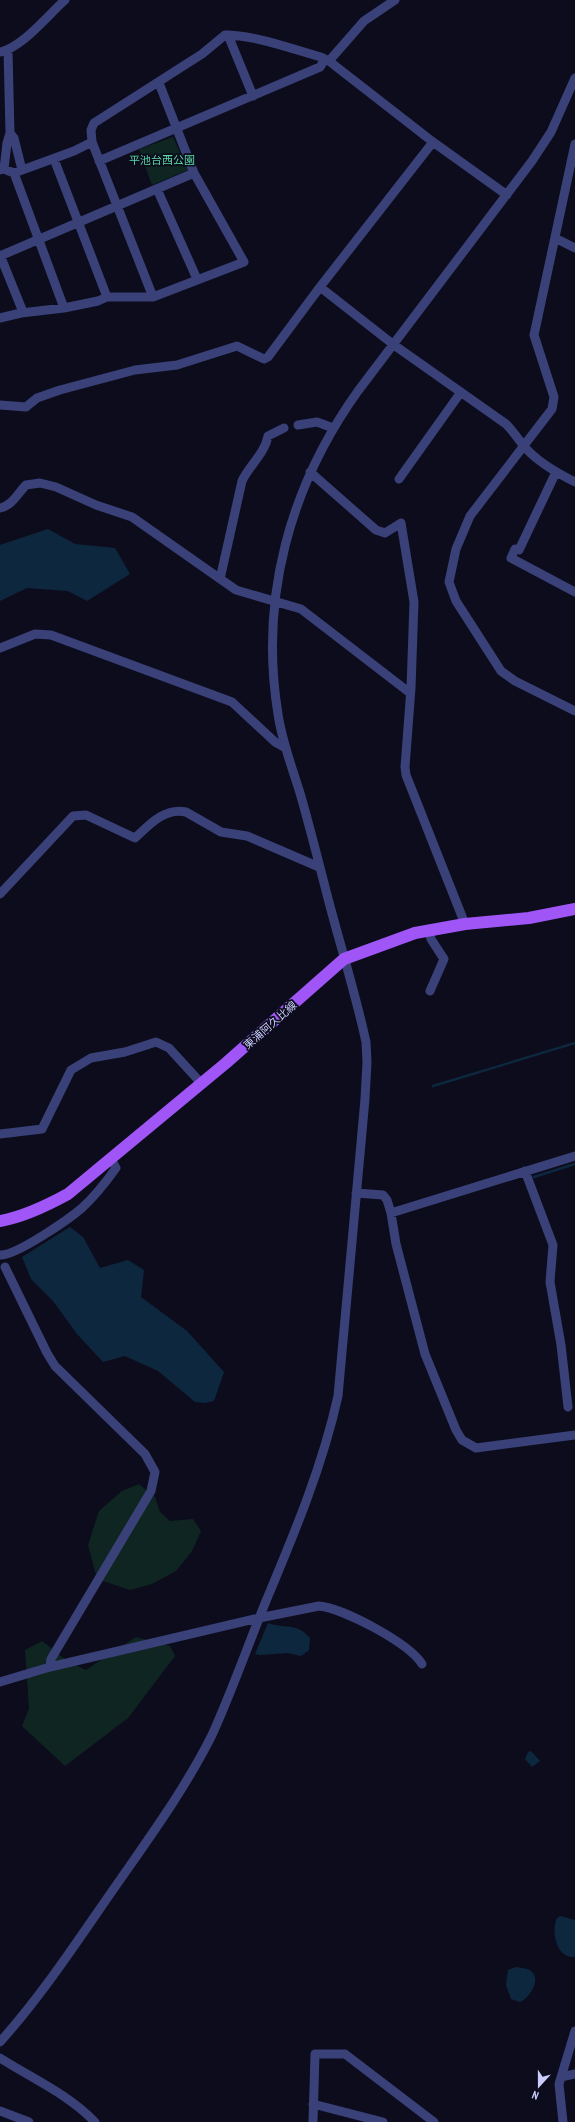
<svg xmlns="http://www.w3.org/2000/svg" width="575" height="2122" font-family="'PT Sans Narrow','Noto Sans JP',sans-serif">
	<style>
		.green { fill: #0f2521 }
		.water { fill: #0d283e }
		.lines { fill: none; stroke-linecap: round; stroke-linejoin: round }
		.stream { stroke: #0d283e; stroke-width: 2.5 }
		.minor { stroke: #394178; stroke-width: 9 }
		.major { stroke: #a056f7; stroke-width: 12 }
		.labels { text-anchor: middle; dominant-baseline: central; stroke-width: 3.5; stroke-linejoin: round; paint-order: stroke }
		.park-label { font-size: 11px; fill: #5ad7a4; stroke: #0c0c1c }
		.street-label { font-size: 11px; fill: #c9ccfc; stroke: #0c0c1c }
	</style>
	<rect width="100%" height="100%" fill="#0c0c1c"/>
	<path class="green" d="M173,137l15,33 -36,15 -13,-36z
		M139,1484l16,13 5,15 10,9 23,-2 8,12 -9,20 -16,20 -24,13 -22,6 -33,-11 -9,-34 11,-34 23,-20z
		M136,1637l34,9 5,10 -47,62 -63,48 -43,-40 7,-17 -4,-59 17,-9 25,20 19,9z"/>
	<path class="water" d="M48,529l27,15 40,4 15,26 -43,27 -19,-10 -41,-3 -27,13v-56z
		M70,1227l13,10 17,31 28,-8 16,10 -3,27 46,34 37,41 -10,29 -9,2 -10,-1 -37,-31 -33,-15 -22,6 -26,-28 -24,-33 -22,-22 -9,-22z
		M268,1623c16,6 29,-1 42,15l-1,12 -8,6 -13,-3 -28,2 -5,-1z
		M531,1751l9,10 -8,6 -7,-8 3,-7z
		M560,1916l15,4v37c-19,2 -24,-27 -18,-39z
		M516,1967c5,1 12,1 15,4 11,9 -2,27 -11,31l-9,-3 -5,-14 2,-15z"/>
	<g class="lines">
		<path class="stream" d="M433,1086l142,-43
			M534,1177l41,-13"/>
		<path class="minor" d="M228,35l25,61
			M0,52c22,-4 48,-37 65,-52
			M329,61l35,-40 31,-21
			M10,133l4,5 8,32
			M92,142l61,155
			M575,144l-41,191 20,62 -2,12 -82,107 -14,33 -7,33 7,19 45,70 14,10 60,30
			M54,159l53,138
			M99,161l221,-94 5,-8
			M4,169l3,-26 3,-10 -2,-82
			M0,170l4,-1 10,4 60,-22 18,-9 -1,-12 3,-7 108,-69 23,-19c30,0 67,14 96,22l8,4 104,81 74,53
			M14,173l50,135
			M157,189l40,90
			M555,238l20,10
			M0,255l23,57
			M0,256l194,-83
			M320,287l74,58 112,79c7,7 12,15 18,22 11,14 35,28 51,36
			M0,318l21,-5 43,-5 34,-7 9,-4h46l91,-35 -50,-89 -35,-90
			M0,405l26,2 11,-9 23,-8 75,-20 42,-5 60,-19 27,13 4,-2 52,-70 113,-145
			M298,425l19,-3 16,6
			M310,472l66,58 9,3 16,-10 13,79 -3,86 -6,79 1,8 59,149
			M556,472l-37,78 -4,-1 -4,9 64,34
			M399,479l62,-87
			M0,508c12,-2 18,-15 26,-23l14,-2 16,4 40,18 36,12 104,73 65,19 109,84
			M220,579l22,-98c7,-15 23,-28 26,-45l16,-8
			M0,648l35,-14 16,1 181,67 43,40 9,5
			M0,894l73,-78 13,-1 49,23c14,-13 30,-31 51,-26l35,20 26,4 72,31
			M429,930l2,9 13,20 -14,32
			M0,1134l42,-5 29,-59 20,-12 34,-6 31,-10 13,6 32,35
			M525,1171l28,74 -3,37 11,63 7,62
			M356,1193l27,2 4,5 4,13 5,31 29,110 31,76 6,10 14,8 99,-13
			M391,1213l184,-57
			M0,1255c16,1 69,-36 82,-47 13,-12 24,-26 34,-40l-5,-9
			M5,1267l42,86 8,13 90,88 10,18 -4,19 -100,168 -1,8
			M0,1682l50,-15 209,-49 60,-12c24,2 90,37 103,58
			M0,2042c43,-48 78,-102 115,-155 34,-49 70,-98 97,-152 20,-44 36,-90 54,-134 28,-67 56,-133 72,-205l27,-297 2,-37 -1,-20c-10,-46 -24,-91 -36,-136 -10,-38 -19,-75 -30,-113 -8,-26 -18,-51 -22,-79 -19,-116 12,-228 80,-323l174,-230 19,-29 24,-54
			M0,2058c33,21 68,36 95,64
			M561,2077l14,-3
			M313,2104l70,18
			M0,2111l29,11
			M313,2122l2,-68h30l89,68
			M563,2122l-4,-38 16,-53"/>
		<path class="major" d="M0,1221c23,-4 48,-16 68,-27l158,-131 118,-104 71,-26 50,-9 64,-6 46,-9"/>
	</g>
	<g class="labels">
		<g class="park-label">
			<text x="162" y="160">平池台西公園</text>
		</g>
		<g class="street-label">
			<text transform="translate(270 1025) rotate(-41)">東浦阿久比線</text>
		</g>
	</g>
	<g transform="translate(539 2086) rotate(201)" stroke="#0c0c1c" stroke-width="3" paint-order="stroke">
	<path d="M0-3L7 15L0 10L-7 15Z" fill="#c9ccfc"/>
	<text y="-6" font-size="11" font-weight="bold" text-anchor="middle" fill="#c9ccfc">N</text>
	</g>
</svg>
